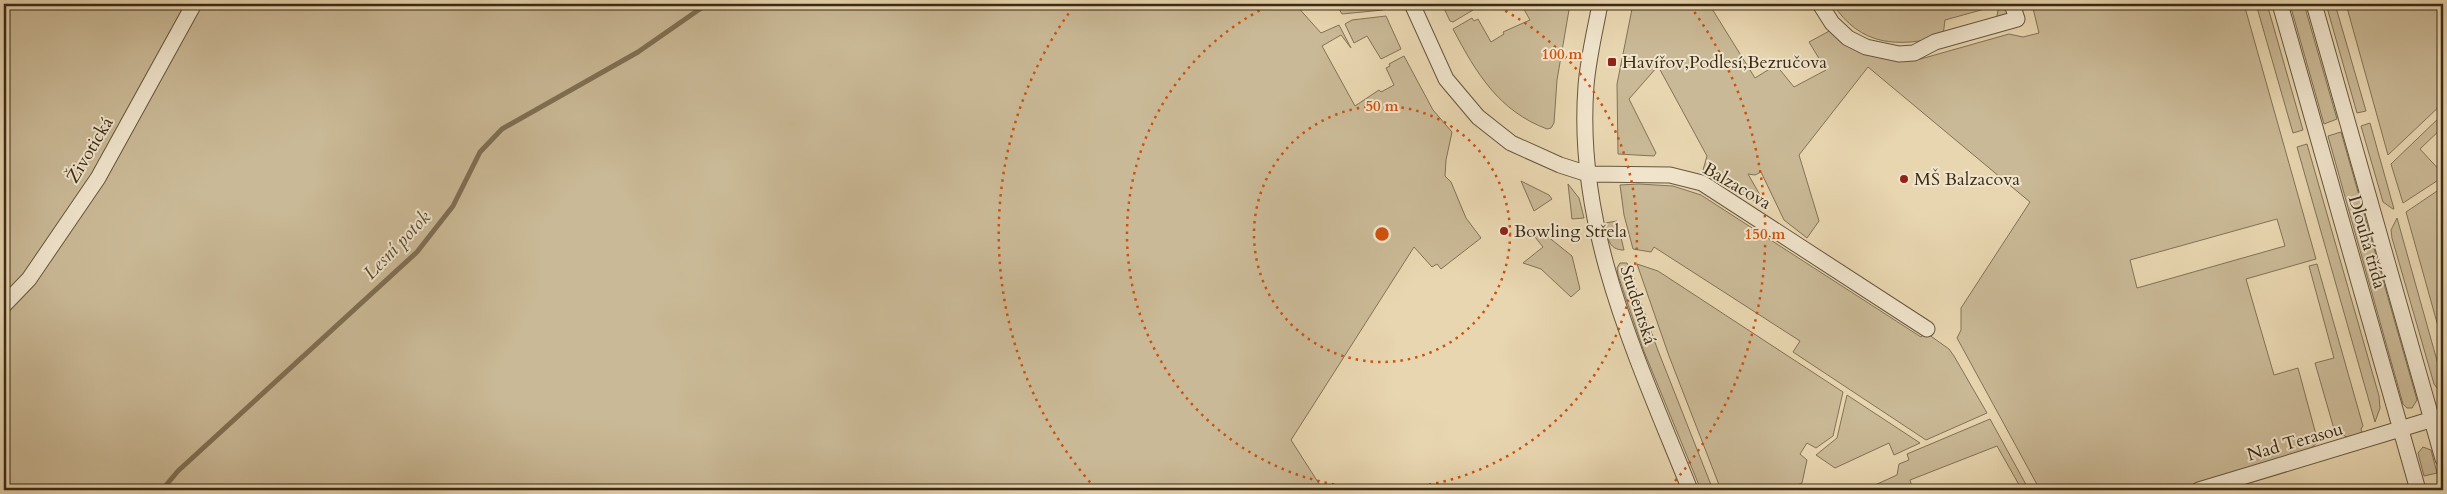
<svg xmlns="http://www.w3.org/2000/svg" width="2447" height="494" font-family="Cardo,serif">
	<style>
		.green { fill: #cab996; stroke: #827256; fill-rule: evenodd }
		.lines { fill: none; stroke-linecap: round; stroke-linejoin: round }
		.stream { stroke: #7f6f52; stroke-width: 5 }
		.street-casing { stroke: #66563c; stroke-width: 17 }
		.street { stroke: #f0e4cc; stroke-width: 15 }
		.ring { fill: none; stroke: #ce520d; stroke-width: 2.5; stroke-dasharray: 2.5 5 }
		.poi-dot { fill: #8f2418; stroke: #f0e4cc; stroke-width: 2 }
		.labels { text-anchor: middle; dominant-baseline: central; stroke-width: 4; stroke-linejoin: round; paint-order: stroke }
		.poi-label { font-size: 18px; fill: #3a2b15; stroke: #f0e4cc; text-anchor: start }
		.street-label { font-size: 18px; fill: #3a2b15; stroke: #f0e4cc }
		.water-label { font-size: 19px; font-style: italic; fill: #57472e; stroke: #f0e4cc }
		.centre { fill: #ce520d; stroke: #f0e4cc; stroke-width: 2.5 }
		.ring-label { font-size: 15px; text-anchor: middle; font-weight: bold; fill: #ce520d; stroke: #f0e4cc; stroke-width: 4; stroke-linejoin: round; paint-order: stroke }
	</style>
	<rect width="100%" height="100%" fill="#e8d6b0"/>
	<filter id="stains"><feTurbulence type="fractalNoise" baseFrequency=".004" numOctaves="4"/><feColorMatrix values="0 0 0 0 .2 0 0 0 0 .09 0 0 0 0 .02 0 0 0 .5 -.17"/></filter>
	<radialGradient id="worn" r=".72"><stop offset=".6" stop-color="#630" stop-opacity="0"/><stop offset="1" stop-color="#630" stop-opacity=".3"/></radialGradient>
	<path class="green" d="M4,4h1291l26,29 18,-8 12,23 -10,-13 -19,11 33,60 24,-16 2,2 13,-7 -8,-17 4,-2 -1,-2 15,-8 29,54 19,22 -6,28 -1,16 6,6 15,36 15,20 -40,31 -4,-5 -5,3 -18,-20 -123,193 32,50h-1319z
		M1336,4h45l2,6 -41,4z
		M1442,4h27l4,6 -20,12 -3,-1z
		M1521,4h49l-13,76 -3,43 -3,5 -4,1c-48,-18 -71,-56 -94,-100l19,-11 2,3 4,-2 13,23 13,-8 -1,-2 27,-12z
		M1633,4h76l46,74 21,-13 18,22 32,-17 -17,-28 24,-13 84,31 92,-26 14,3 16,-4 -7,-29h212l72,255 -70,20 28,96 24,-7 20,74 -8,7 -136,41h-134l-83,-152 4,-8v-22l69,-106 -162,-135 -69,88 20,66 -12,17 -23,-18 -23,-48 -6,3 -7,-1 20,35 -65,-39 4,-14 -49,-90 -29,33 27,54 -2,3 -36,-2 -1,-70zM2277,219l8,27 -148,42 -7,-28z
		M1833,4h175v10l-12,7 3,-16 -54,15 -2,16c-45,12 -83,10 -110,-32z
		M2256,4h11l36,126 -10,3z
		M2290,4h14l33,115 -13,5z
		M2326,4h9l31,107 -9,2z
		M2346,4h97v99l-55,52z
		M1386,16l15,33 -20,10 -14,-23 -13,7 -9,-19 7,-4z
		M2443,114v13l-23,22 23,25v3l-40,26 -12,-39z
		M2370,123l24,86h-1l-10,-7 -22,-76z
		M2341,132l76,268 -5,8h-5l-4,-4 -75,-268z
		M2307,144l72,252 1,12 -5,14 -78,-275z
		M1521,181l28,14 3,4 -18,12z
		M1568,184l11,14 5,20 -12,1z
		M1639,184l34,2 28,9 220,142 4,-5 24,17 5,7 33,57 -61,27 -133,-88 7,-11 -146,-94 -3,5 -18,-3 -9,-34 -4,-30z
		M2443,187v157l-37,-132z
		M2397,218l46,164v14l-9,-12 -42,-146 -1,-8z
		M1617,221l7,29c-17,0 -16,-14 -19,-27z
		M1537,228l35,28 8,33 -9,8 -30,-28 -18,-6 20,-16 -12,-15z
		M1620,263h7l30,85 56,142h-12l-58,-141 -25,-74 -1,-7z
		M1637,264l21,7 185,121 -10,44 -17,12 -9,-5 -7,11 7,6 -5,23 -17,7h-64l-52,-134z
		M2317,264l46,162 -2,3 1,4 -14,5 -14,-9 -19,-66 19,-5 -25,-92z
		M1847,395l73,48 -26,12 -5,-12 -54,25 -19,-13 21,-17z
		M1990,419l39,71h-7l-25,-44 -87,34 3,10h-49l33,-15 2,-11 10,-4 -2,-6z
		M2423,447l8,3 6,23 -13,3 -6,-23z"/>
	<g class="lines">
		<path class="stream" d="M162,490l16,-19 239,-219 36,-46 27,-54 22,-23 136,-77 69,-48"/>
		<defs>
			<path id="street" d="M1412,4l34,75 32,38 33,26 49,22 28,9 82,1 32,8 225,146
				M1600,4c-5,27 -12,55 -14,82 -11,144 52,274 104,404
				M1820,4l12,19 16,15 18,9 33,7 15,-1 21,-11 82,-23 -5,-15
				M2280,4l138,486
				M2314,4l129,455
				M4,305l25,-26 69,-101 96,-174
				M2199,490l244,-74"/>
		</defs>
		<use href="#street" class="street-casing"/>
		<use href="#street" class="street"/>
	</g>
	<g class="ring">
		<circle cx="1382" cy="234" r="128"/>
		<path d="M1492 4A255 255 0 1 1 1272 4"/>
		<path d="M1095 488A383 383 0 0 1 1074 6M1690 6A383 383 0 0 1 1669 488"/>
	</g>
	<g class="poi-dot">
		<rect x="1607" y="57" width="10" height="10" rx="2.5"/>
		<circle cx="1904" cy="179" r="5"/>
		<circle cx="1504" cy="231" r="5"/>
	</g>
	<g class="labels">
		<g class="poi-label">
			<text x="1622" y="62">Havířov,Podlesí,Bezručova</text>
			<text x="1914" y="179">MŠ Balzacova</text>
			<text x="1514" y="231">Bowling Střela</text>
		</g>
		<g class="street-label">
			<text transform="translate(90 150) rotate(-59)">Životická</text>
			<text transform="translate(1737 186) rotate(30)">Balzacova</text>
			<text transform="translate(2367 242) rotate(74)">Dlouhá třída</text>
			<text transform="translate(1638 305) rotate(72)">Studentská</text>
			<text transform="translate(2295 442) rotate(-16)">Nad Terasou</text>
		</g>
		<g class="water-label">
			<text transform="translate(397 245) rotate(-46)">Lesní potok</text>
		</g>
	</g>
	<circle cx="1382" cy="234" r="8" class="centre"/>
	<g class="ring-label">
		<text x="1562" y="59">100 m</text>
		<text x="1382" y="111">50 m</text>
		<text x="1765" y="239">150 m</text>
	</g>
	<rect width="2447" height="494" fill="none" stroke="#e8d6b0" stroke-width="20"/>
	<rect x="5" y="5" width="2437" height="484" fill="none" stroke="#3a2b15" stroke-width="2.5"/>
	<rect x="10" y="10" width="2427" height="474" fill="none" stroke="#3a2b15"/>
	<rect width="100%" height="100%" filter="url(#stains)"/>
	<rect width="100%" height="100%" fill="url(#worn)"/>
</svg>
